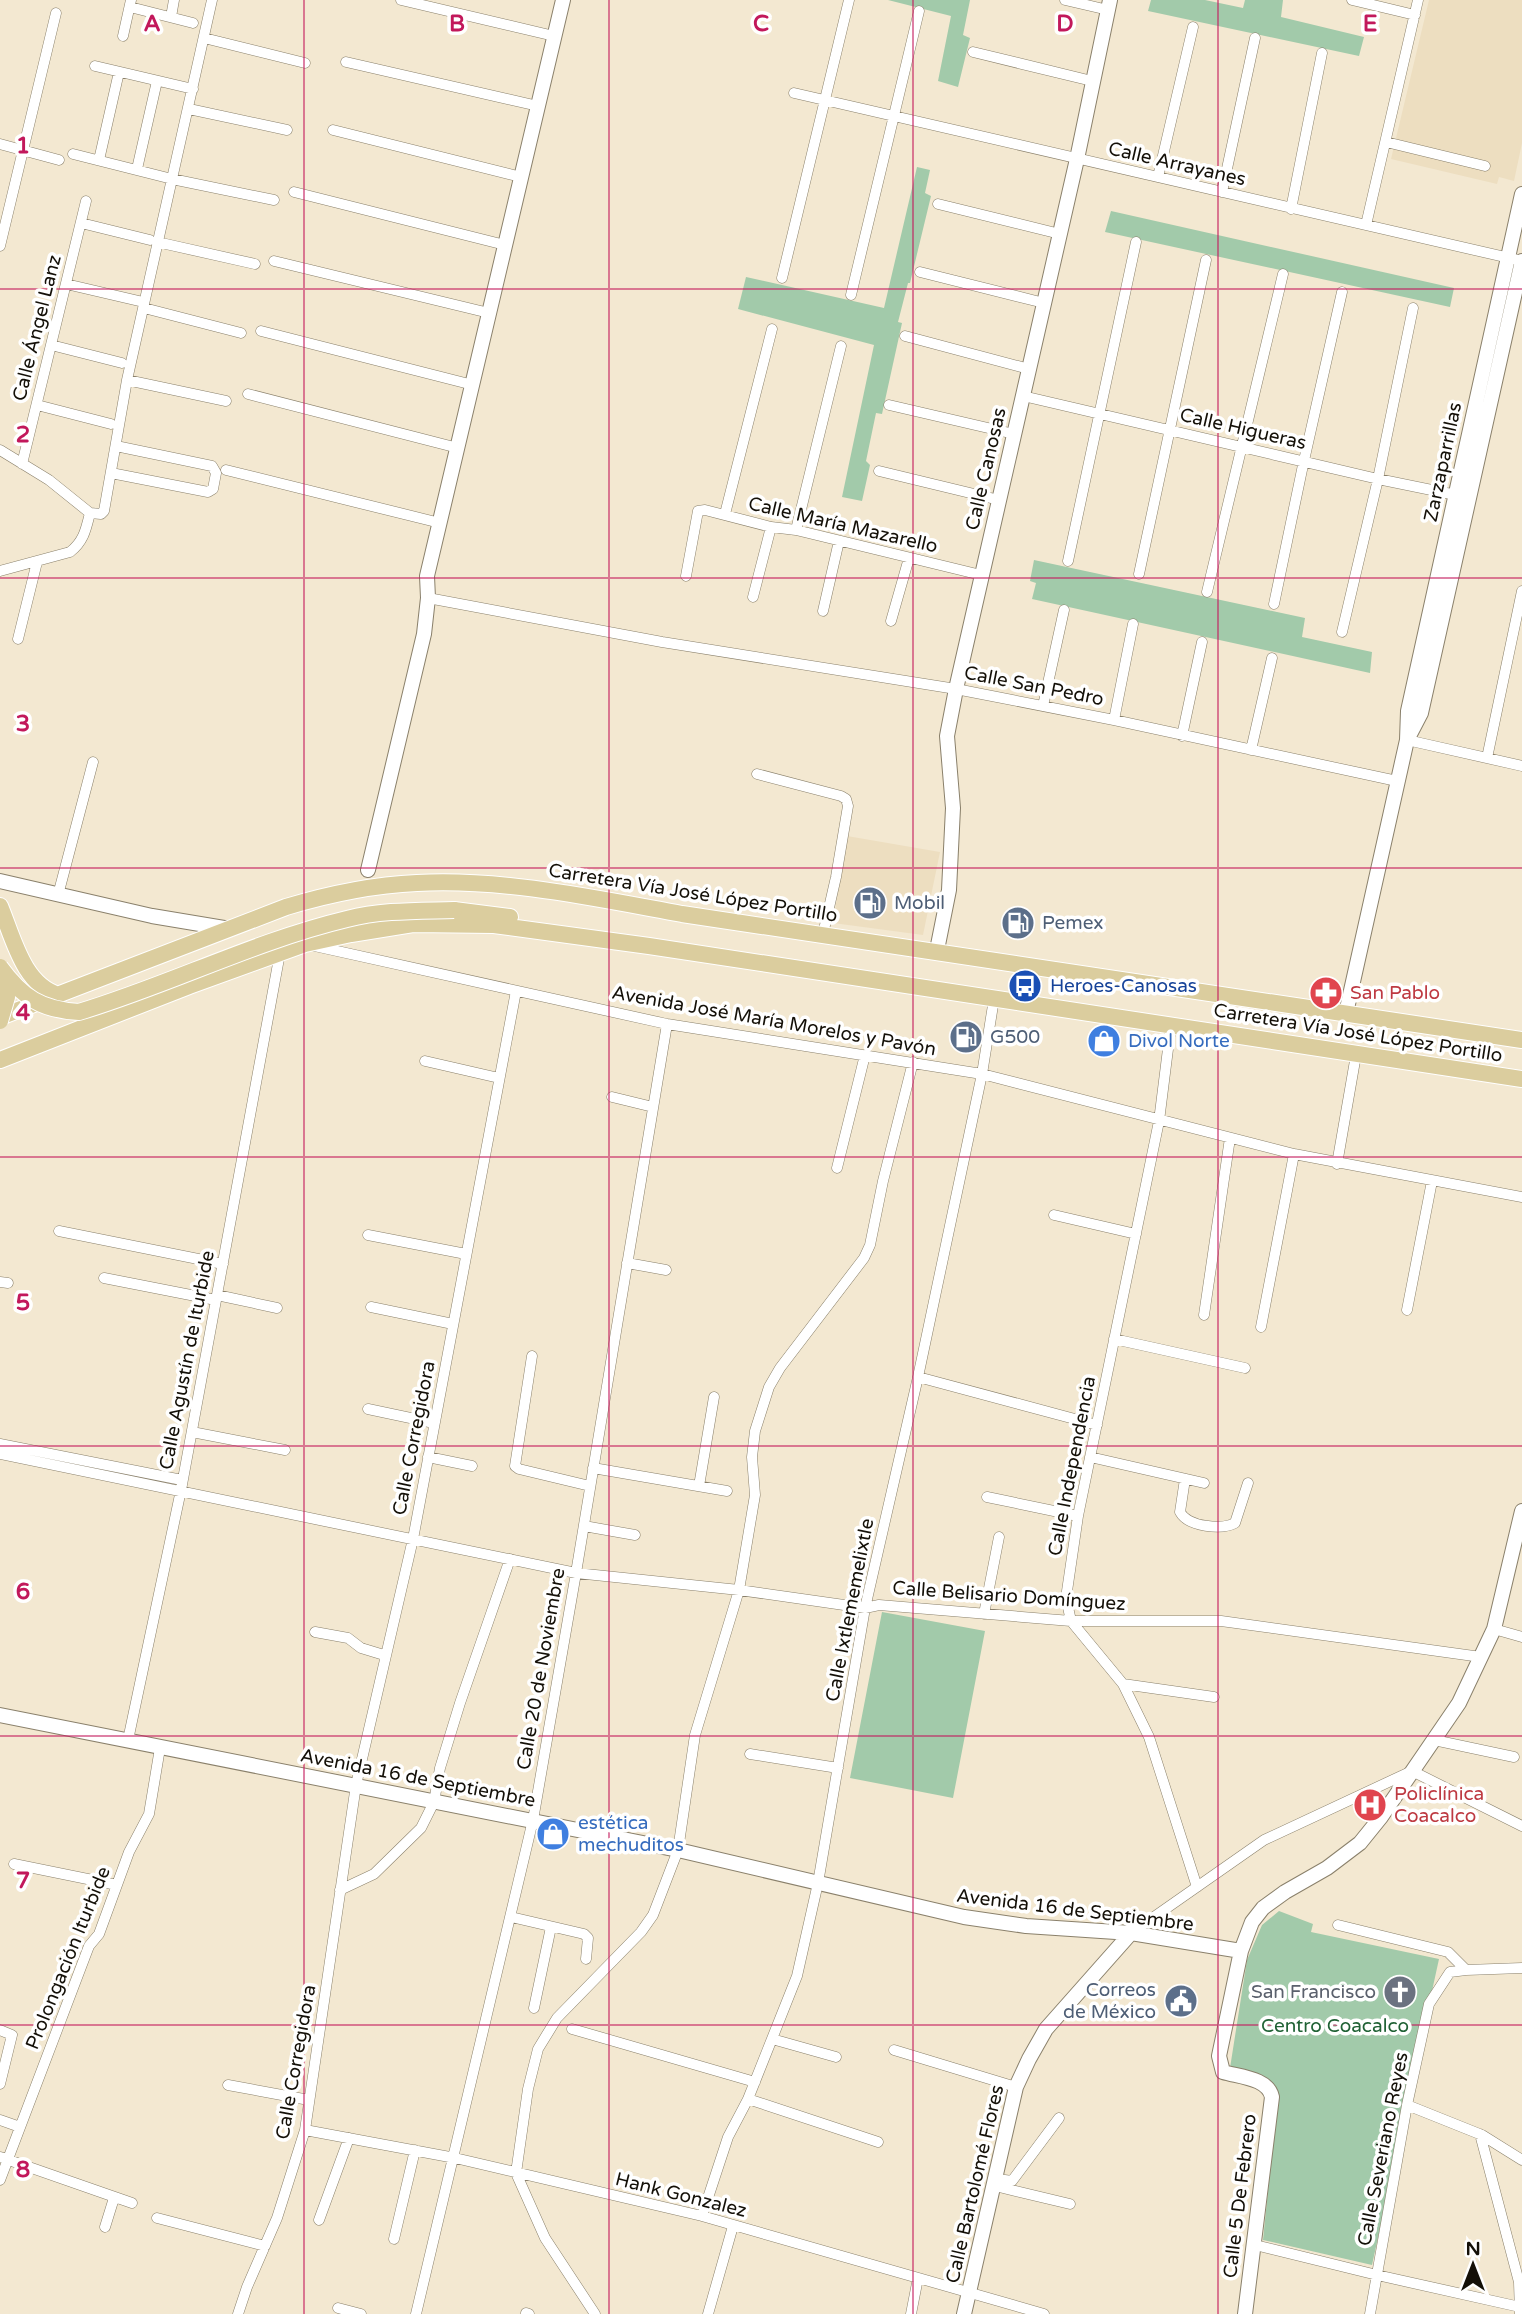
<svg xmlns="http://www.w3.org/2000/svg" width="1522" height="2314" font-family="'Varela Round',sans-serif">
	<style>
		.built { fill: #eddec0 }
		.green { fill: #a2caaa }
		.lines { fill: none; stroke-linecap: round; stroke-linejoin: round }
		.street-casing { stroke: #8a806b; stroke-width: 11 }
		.secondary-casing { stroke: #8a806b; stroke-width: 16 }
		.primary-casing { stroke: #fff; stroke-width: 18 }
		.street { stroke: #fff; stroke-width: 10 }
		.secondary { stroke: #fff; stroke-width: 14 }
		.primary { stroke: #dbcd9e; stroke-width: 16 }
		.primary-bridge-casing { stroke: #fff; stroke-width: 18; stroke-linecap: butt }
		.primary-bridge { stroke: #dbcd9e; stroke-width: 16 }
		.grid { fill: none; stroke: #c2185b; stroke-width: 2; stroke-opacity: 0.55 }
		.labels { text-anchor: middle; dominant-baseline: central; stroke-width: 7; stroke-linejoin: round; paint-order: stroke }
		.street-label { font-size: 19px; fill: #141008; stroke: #fff }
		.service-label { font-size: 19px; fill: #4e5e75; stroke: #fff; text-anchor: start }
		.transit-label { font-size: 19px; fill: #164399; stroke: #fff; text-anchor: start }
		.health-label { font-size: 19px; fill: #be3a42; stroke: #fff; text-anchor: start }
		.shop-label { font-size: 19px; fill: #366cbe; stroke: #fff; text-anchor: start }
		.worship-label { font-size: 19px; fill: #5b616d; stroke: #fff; text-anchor: end }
		.park-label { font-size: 19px; fill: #206235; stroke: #fff }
		.grid-label { font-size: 23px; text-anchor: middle; font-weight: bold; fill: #c2185b; stroke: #fff; stroke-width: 7; stroke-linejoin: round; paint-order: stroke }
	</style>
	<rect width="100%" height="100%" fill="#f3e8d1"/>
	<path class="built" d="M1429,0h93v143l-8,38 -15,-4 -2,7 -106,-25z
		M847,836l93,16 -17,83 -90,-12z"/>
	<path class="green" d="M888,0h82l-7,35 7,3 -12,49 -20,-6 13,-65z
		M1151,0h54l38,8 2,-8h38l-2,17 83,20 -5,19 -211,-45z
		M917,167l13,3 -5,23 6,3 -21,87h-2l-10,39 4,1 -20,91 -6,-1 -10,48 4,4 -8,36 -20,-4 32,-152 -136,-36 8,-32 138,31z
		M1111,211l343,77 -4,19 -345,-75z
		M1034,560l271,58 -3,19 70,15 -2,21 -338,-74 4,-16 -6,-2z
		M882,1612l103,19 -32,167 -103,-20z
		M1279,1911l34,13 -2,8 128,27 -67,306 -109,-25 15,-148 -17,-13 -31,-11 17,-108 15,-35z"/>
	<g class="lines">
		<defs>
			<path id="street" d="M401,0l153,36
				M1065,0l43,10
				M1352,0l63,15
				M130,7l63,16
				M171,17l3,-17
				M123,36l8,-36
				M204,38l101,25
				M973,52l119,29
				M346,62l192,44
				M95,66l98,23
				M794,93l728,168
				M189,109l98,21
				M333,130l188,47
				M1386,142l99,24
				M0,144l59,16
				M73,154l99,25 102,21
				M99,160l20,-88
				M137,169l20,-88
				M1158,177l35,-150
				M294,192l211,53
				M1222,192l33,-154
				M938,204l122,30
				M1291,209l31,-156
				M81,223l69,17
				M1366,225l52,-225
				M157,242l98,22
				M0,246l56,-233
				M274,261l215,52
				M920,272l124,31
				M782,278l67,-278
				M66,284l73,17
				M851,295l68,-284
				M144,308l97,25
				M261,331l212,54
				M905,336l124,33
				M51,345l71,18
				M127,380l99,21
				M248,394l210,54
				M1023,396l355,83 78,16
				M37,405l74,19
				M889,405l125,29
				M0,450l49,30 41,33
				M22,464l64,-263
				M226,470l214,53
				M879,471l120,29
				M111,473l97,19 5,-3 3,-16 -4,-7 -96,-20
				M90,513l11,1 3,-3 23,-131 85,-380
				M725,514l47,-185
				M796,530l45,-184
				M1068,561l68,-319
				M0,571l70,-19c14,-11 16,-23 20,-39
				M1139,574l67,-314
				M686,576l12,-65 7,-1 66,17 25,3 185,45
				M1207,592l76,-318
				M753,597l18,-70
				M428,598l234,44 294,47 158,31 283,61
				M1274,604l29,-139 39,-173
				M823,611l16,-70
				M891,621l18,-63
				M1342,632l36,-153 35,-171
				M18,639l19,-77
				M1043,706l21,-96
				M1114,720l19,-96
				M1182,736l20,-94
				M1407,740l115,26
				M1251,750l21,-92
				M1487,758l35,-167
				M757,774l84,22 5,3 2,7 -12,71 -13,57
				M58,895l35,-133
				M310,945l357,79 315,50 312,80 228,43
				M1171,1025l-12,96 -81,395 -12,82 5,23 52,63 26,53 48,150
				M425,1061l74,17
				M612,1097l41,10
				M1337,1164l19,-109
				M837,1168l28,-113
				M1054,1215l82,19
				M59,1231l164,33
				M368,1235l98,19
				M627,1263l39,7
				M104,1278l112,22
				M0,1282l8,1
				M217,1295l60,13
				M371,1307l82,17
				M1407,1310l25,-129
				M1204,1315l26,-177
				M1261,1327l33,-173
				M1114,1339l131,29
				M532,1356l-17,110 4,3 71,17
				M918,1377l179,48
				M368,1409l66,14
				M192,1432l93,18
				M0,1444l182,36
				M0,1454l576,119 163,17 126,18 14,-3 192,16h150l260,36
				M428,1457l44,9
				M1090,1457l114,26
				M593,1468l134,23
				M1185,1479l-5,33c8,15 42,18 55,11l13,-40
				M699,1486l15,-89
				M987,1497l91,19
				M584,1526l51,9
				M984,1614l15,-77
				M1494,1629l28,8
				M315,1632l33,6 13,10 23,7
				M1123,1684l91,13
				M128,1740l53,-250 99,-537
				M1434,1740l80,17
				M750,1754l88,14
				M14,1864l103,21
				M340,1890l34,-16 47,-46 13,-26 6,-34 20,-65 50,-144
				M511,1917l73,17 4,4 -2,21
				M1338,1925l110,27 18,18
				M1131,1933l133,-93 148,-69 110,55
				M534,2008l17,-81
				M572,2029l183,53
				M0,2030l12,5 -12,49
				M772,2039l64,18
				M894,2050l122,37
				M228,2085l81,15
				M748,2099l130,43
				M1407,2105l75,30 40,25
				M0,2120l20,7
				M305,2130l150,28 247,58 342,98
				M1480,2134l39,148 1,32
				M0,2157l132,46
				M997,2179l15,2 47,-63
				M0,2180l89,-234 10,-12 30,-82 20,-38 11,-66
				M995,2186l75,18
				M702,2216l26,-79 20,-38 49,-123 21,-93 47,-275 53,-231 64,-303 12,-75
				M157,2218l108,28
				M319,2220l30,-82
				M105,2227l9,-29
				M394,2239l21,-89
				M1255,2245l122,30 143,32
				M338,2308l23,6
				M526,2313l3,1
				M238,2314l9,-27 30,-69 28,-88 51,-345 57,-246 103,-548
				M416,2314l117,-494 43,-247 91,-549
				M595,2314l-50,-76 -29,-65 12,-84 10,-40 19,-31 84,-86 12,-17 25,-65 17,-115 44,-145 16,-95 -3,-38 3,-26 14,-44 11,-19 84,-110 6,-13 13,-64 30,-119
				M708,2314l25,-88
				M911,2314l7,-36
				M1370,2314l37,-209 22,-101 21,-32 16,-2 56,-2"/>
			<path id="secondary" d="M1409,736l12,-23 101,-452
				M368,870l56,-236 4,-36 -1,-22 136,-576
				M0,881l152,35 78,13
				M937,950l12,-60 4,-82 -6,-72 9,-47 121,-530 33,-159
				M1346,1013l61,-273 1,-29 114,-517
				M0,1715l678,135 286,67 62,9 105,7 110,18
				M964,2314l52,-227 13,-28 17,-30 85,-96
				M1245,2314l27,-217c-4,-19 -32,-20 -49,-25l-4,-16 22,-105 11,-29 11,-14 22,-16 42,-24 33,-25 21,-26 78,-114 35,-74 28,-118"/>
			<path id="primary" d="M0,906c13,31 23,79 59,89
				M454,910l56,7
				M0,1017l286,-110c43,-13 86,-22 131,-24 85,-5 182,16 265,31l840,126
				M0,1060l189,-74 116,-42 46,-10 62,-10 81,1 155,21 873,133"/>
		</defs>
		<use href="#street" class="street-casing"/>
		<use href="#secondary" class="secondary-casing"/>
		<use href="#primary" class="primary-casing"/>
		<use href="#street" class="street"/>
		<use href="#secondary" class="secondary"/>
		<use href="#primary" class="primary"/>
		<defs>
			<path id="primary-bridge" d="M0,967c22,30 41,43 79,45 90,-27 176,-71 268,-93 35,-9 71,-8 107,-9
				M0,1021l7,-24 -2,-21"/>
		</defs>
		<use href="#primary-bridge" class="primary-bridge-casing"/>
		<use href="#primary-bridge" class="primary-bridge"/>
	</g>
	<path class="grid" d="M304,0v2314M609,0v2314M913,0v2314M1218,0v2314M0,289h1522M0,578h1522M0,868h1522M0,1157h1522M0,1446h1522M0,1736h1522M0,2025h1522"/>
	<defs>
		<symbol id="fuel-disc" viewBox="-11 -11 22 22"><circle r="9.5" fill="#5c6f8a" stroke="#fff"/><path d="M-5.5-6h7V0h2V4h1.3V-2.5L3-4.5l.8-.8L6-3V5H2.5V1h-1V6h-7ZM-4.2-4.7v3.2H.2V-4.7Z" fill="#fff"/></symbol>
		<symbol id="bus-disc" viewBox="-11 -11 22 22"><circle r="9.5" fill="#1a4fb4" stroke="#fff"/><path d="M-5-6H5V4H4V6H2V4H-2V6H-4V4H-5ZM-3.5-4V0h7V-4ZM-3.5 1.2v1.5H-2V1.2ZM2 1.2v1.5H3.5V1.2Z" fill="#fff"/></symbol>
		<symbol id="pharmacy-disc" viewBox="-11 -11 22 22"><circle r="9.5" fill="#e0444e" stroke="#fff"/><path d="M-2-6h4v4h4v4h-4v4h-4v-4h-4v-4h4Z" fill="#fff"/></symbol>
		<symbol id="shop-disc" viewBox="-11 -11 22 22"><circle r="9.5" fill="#3f7fe0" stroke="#fff"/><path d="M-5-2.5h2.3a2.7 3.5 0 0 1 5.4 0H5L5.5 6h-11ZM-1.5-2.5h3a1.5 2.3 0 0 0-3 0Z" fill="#fff"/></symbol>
		<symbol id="hospital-disc" viewBox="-11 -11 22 22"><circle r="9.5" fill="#e0444e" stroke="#fff"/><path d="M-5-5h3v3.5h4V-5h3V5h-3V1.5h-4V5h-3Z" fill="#fff"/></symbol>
		<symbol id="church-disc" viewBox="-11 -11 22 22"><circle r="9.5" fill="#6b7280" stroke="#fff"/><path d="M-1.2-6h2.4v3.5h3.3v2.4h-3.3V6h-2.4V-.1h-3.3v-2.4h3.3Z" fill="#fff"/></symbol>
		<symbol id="civic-disc" viewBox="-11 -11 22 22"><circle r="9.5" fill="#5c6f8a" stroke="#fff"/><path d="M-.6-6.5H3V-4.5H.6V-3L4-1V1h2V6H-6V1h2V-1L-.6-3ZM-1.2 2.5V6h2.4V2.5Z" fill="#fff"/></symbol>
	</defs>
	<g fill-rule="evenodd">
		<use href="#fuel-disc" x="851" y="884" width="38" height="38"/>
		<use href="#fuel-disc" x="999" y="904" width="38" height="38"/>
		<use href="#bus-disc" x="1006" y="967" width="38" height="38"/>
		<use href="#pharmacy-disc" x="1307" y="974" width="38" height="38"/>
		<use href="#fuel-disc" x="947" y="1018" width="38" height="38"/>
		<use href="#shop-disc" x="1085" y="1022" width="38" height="38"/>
		<use href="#hospital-disc" x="1351" y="1786" width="38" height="38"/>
		<use href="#shop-disc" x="534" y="1815" width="38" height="38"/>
		<use href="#church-disc" x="1381" y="1973" width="38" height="38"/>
		<use href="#civic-disc" x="1162" y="1982" width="38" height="38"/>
	</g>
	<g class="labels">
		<g class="street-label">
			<text transform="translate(1177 164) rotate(13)">Calle Arrayanes</text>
			<text transform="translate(37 328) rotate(-76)">Calle Ángel Lanz</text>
			<text transform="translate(1243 429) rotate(13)">Calle Higueras</text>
			<text transform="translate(1443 462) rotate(-78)">Zarzaparrillas</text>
			<text transform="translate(986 469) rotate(-77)">Calle Canosas</text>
			<text transform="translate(843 525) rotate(13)">Calle María Mazarello</text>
			<text transform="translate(1034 686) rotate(11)">Calle San Pedro</text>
			<text transform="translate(693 893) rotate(9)">Carretera Vía José López Portillo</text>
			<text transform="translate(774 1021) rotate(10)">Avenida José María Morelos y Pavón</text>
			<text transform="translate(1358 1033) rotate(9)">Carretera Vía José López Portillo</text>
			<text transform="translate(187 1360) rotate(-79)">Calle Agustín de Iturbide</text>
			<text transform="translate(414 1438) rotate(-79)">Calle Corregidora</text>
			<text transform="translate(1072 1466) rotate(-79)">Calle Independencia</text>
			<text transform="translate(1009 1596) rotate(4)">Calle Belisario Domínguez</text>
			<text transform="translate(850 1610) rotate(-79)">Calle Ixtlememelixtle</text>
			<text transform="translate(541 1669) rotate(-80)">Calle 20 de Noviembre</text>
			<text transform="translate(418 1778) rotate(11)">Avenida 16 de Septiembre</text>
			<text transform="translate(1075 1910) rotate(7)">Avenida 16 de Septiembre</text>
			<text transform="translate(68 1958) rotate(-68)">Prolongación Iturbide</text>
			<text transform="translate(296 2062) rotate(-80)">Calle Corregidora</text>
			<text transform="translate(1383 2149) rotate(-79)">Calle Severiano Reyes</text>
			<text transform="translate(975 2184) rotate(-77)">Calle Bartolomé Flores</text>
			<text transform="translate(681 2195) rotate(14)">Hank Gonzalez</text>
			<text transform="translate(1240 2196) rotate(-83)">Calle 5 De Febrero</text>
		</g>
		<g class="service-label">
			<text x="894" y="903">Mobil</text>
			<text x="1042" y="923">Pemex</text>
			<text x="990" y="1037">G500</text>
			<text x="1156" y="1990" text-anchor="end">Correos<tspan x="1156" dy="22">de México</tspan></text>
		</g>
		<g class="transit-label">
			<text x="1050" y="986">Heroes-Canosas</text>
		</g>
		<g class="health-label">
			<text x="1350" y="993">San Pablo</text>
			<text x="1394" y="1794">Policlínica<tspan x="1394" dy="22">Coacalco</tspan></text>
		</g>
		<g class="shop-label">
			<text x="1128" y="1041">Divol Norte</text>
			<text x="578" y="1823">estética<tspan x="578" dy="22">mechuditos</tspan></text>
		</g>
		<g class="worship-label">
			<text x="1376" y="1992">San Francisco</text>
		</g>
		<g class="park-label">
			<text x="1335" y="2026">Centro Coacalco</text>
		</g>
	</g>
	<g class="grid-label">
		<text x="152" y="31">A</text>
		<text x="457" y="31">B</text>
		<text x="761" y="31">C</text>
		<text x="1065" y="31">D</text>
		<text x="1370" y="31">E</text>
		<text x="23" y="153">1</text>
		<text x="23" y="442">2</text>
		<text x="23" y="731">3</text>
		<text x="23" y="1020">4</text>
		<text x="23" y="1310">5</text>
		<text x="23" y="1599">6</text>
		<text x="23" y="1888">7</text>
		<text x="23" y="2177">8</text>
	</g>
	<g transform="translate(1473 2265)" stroke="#ffffff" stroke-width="5" paint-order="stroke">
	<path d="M0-5L12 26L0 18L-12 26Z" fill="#141008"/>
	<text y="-10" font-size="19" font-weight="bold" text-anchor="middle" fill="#141008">N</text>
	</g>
</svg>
